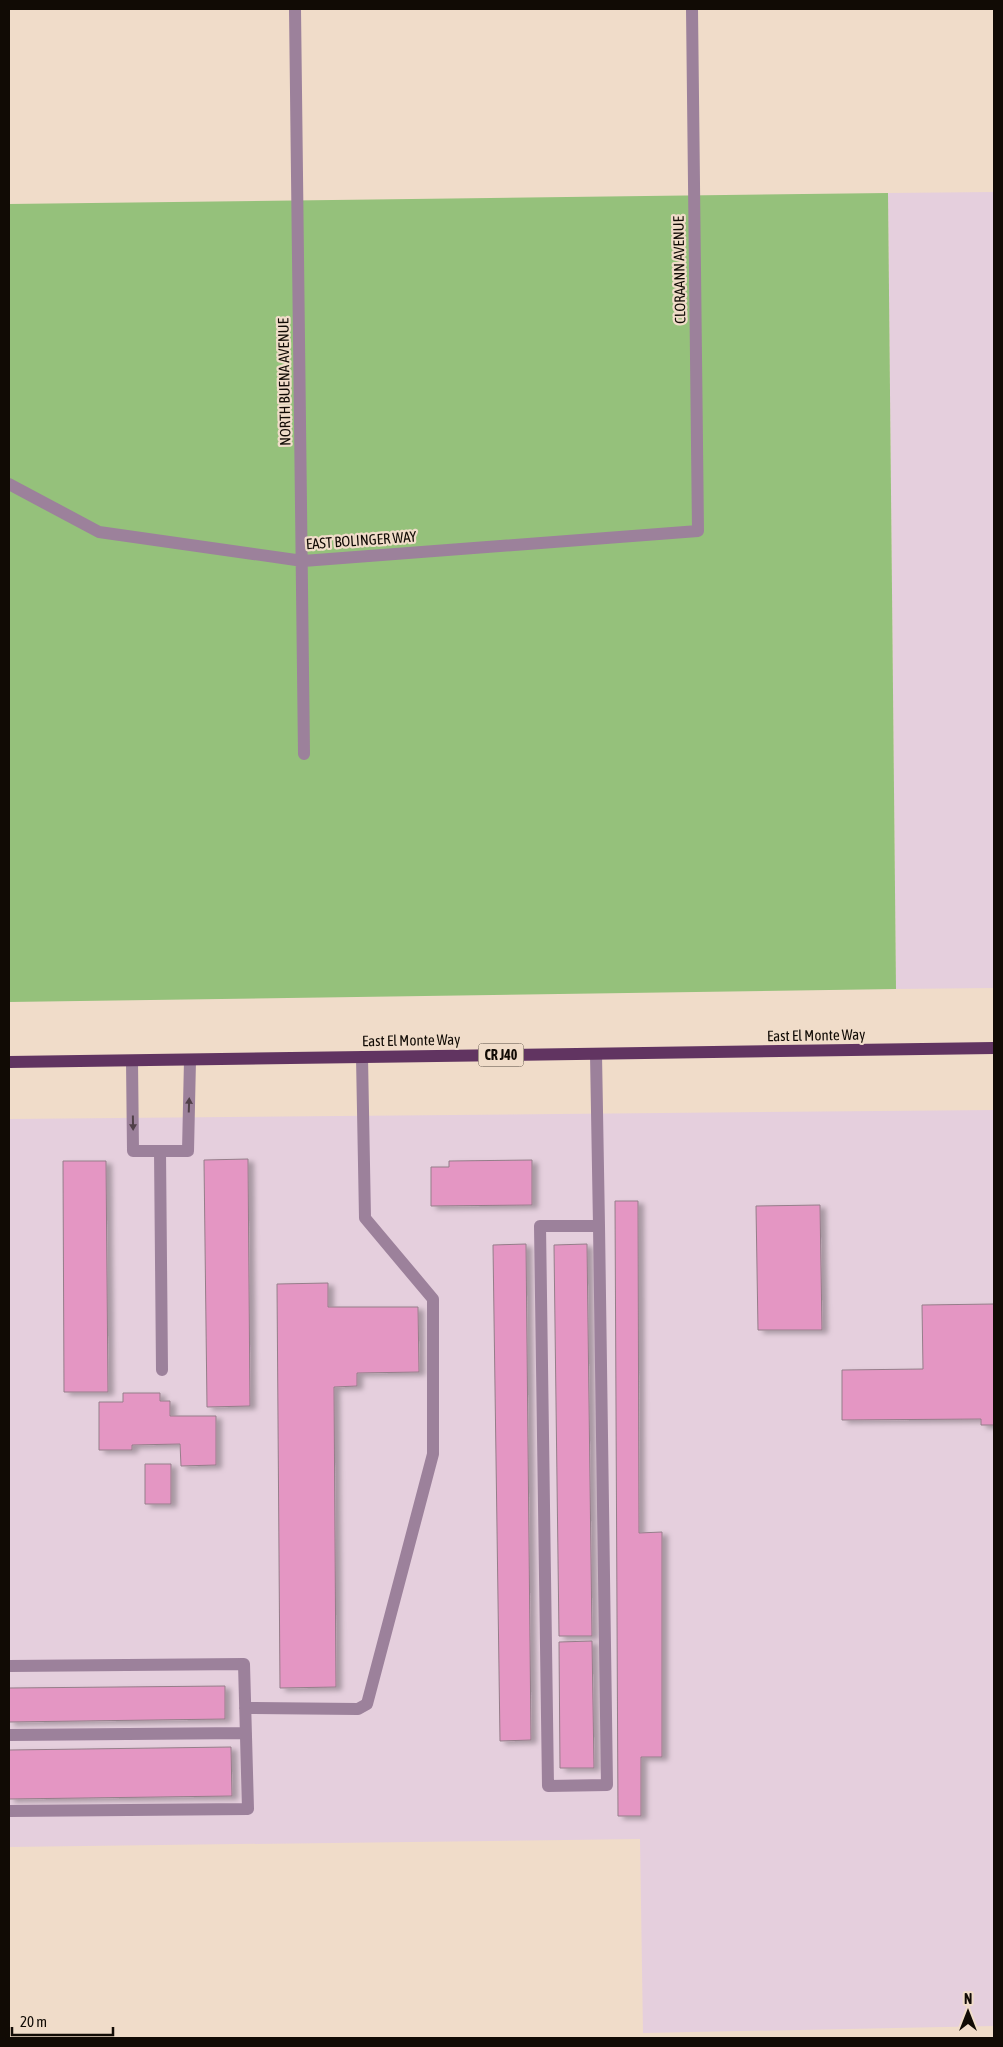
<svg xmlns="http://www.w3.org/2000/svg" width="1003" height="2047" font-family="'Asap Condensed',sans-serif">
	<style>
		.commercial { fill: #e5cfdd }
		.green { fill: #95c17b }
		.building { fill: #e496c3; stroke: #957e8a; filter: url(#shadow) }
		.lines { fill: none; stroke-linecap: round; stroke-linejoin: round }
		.minor { stroke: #9c819b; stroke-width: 12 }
		.major { stroke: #613461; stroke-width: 12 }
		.oneway { fill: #504048 }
		.labels { text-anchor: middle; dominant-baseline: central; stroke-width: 4.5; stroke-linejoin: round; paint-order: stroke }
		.shield { fill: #f0dcc9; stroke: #544a40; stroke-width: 1 }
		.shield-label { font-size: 14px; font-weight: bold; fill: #110b05 }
		.street-label { font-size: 15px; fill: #110b05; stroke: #f0dcc9 }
	</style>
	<defs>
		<filter id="shadow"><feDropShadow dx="5.5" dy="3" stdDeviation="2.5" flood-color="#0004"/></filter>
	</defs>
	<rect width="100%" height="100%" fill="#f0dcc9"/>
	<path class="commercial" d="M994,192v796l-98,1 -8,-796z
		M994,1110v916l-351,7 -3,-194 -631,8v-728z"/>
	<path class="green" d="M888,193l8,796 -887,13v-798z"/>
	<path class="building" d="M248,1159l2,247 -43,1 -3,-247z
		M532,1160v45l-101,1v-39h18v-6z
		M63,1161h43l2,231h-44z
		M615,1201h23l1,332 23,-1v225h-21v59h-23z
		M820,1205l2,125h-64l-2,-124z
		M526,1244l5,496 -31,1 -7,-496z
		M587,1244l5,392h-33l-5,-391z
		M328,1283v24h90l1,65 -62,1v13l-23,1 2,300 -56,1 -3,-404z
		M994,1304v121h-13v-6l-139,1v-50l81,-1 -1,-64z
		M123,1393h37v8h10v15h46v49l-35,1 -1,-22 -48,1v5h-33v-48h24z
		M145,1464h26v40h-26z
		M592,1641l2,127h-34l-1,-126z
		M225,1686v33l-216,3v-34z
		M231,1747l1,49 -223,3v-49z"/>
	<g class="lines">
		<path class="minor" d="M295,9l9,745
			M9,484l90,48 204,29 395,-30 -6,-522
			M596,1054l3,172
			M132,1061l1,90h55l2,-91
			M160,1151l2,219
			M540,1226h59l8,559 -59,1z
			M9,1666l235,-2 4,145 -239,2
			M245,1708l113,1 9,-5 66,-250v-155l-68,-81 -3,-161
			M9,1735l237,-2"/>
		<path class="major" d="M9,1062l985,-14"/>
	</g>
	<defs><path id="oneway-solid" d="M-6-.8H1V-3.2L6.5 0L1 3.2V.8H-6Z" transform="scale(1.25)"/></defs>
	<g class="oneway">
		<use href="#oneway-solid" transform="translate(189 1105) rotate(-88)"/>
		<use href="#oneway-solid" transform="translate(133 1123) rotate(89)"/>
	</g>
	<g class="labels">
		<rect class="shield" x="478.5" y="1043.5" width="45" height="23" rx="4"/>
		<g class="shield-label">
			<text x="501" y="1055">CR J40</text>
		</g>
		<g class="street-label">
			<text transform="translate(679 270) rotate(-91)">CLORAANN AVENUE</text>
			<text transform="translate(284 382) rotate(-91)">NORTH BUENA AVENUE</text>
			<text transform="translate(361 540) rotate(-4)">EAST BOLINGER WAY</text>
			<text transform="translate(816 1035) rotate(-1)">East El Monte Way</text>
			<text transform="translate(411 1040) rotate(-1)">East El Monte Way</text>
		</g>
	</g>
	<rect width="1003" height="2047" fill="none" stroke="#110b05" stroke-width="20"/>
	<g transform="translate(968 2012)" stroke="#f0dcc9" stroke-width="4" paint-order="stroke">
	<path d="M0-4L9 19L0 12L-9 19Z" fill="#110b05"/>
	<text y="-8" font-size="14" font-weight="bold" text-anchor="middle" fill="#110b05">N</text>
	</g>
	<path d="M12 2027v8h101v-8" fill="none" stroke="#110b05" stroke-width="2.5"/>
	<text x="20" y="2027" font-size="15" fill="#110b05" stroke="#f0dcc9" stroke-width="4" paint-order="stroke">20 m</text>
</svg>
